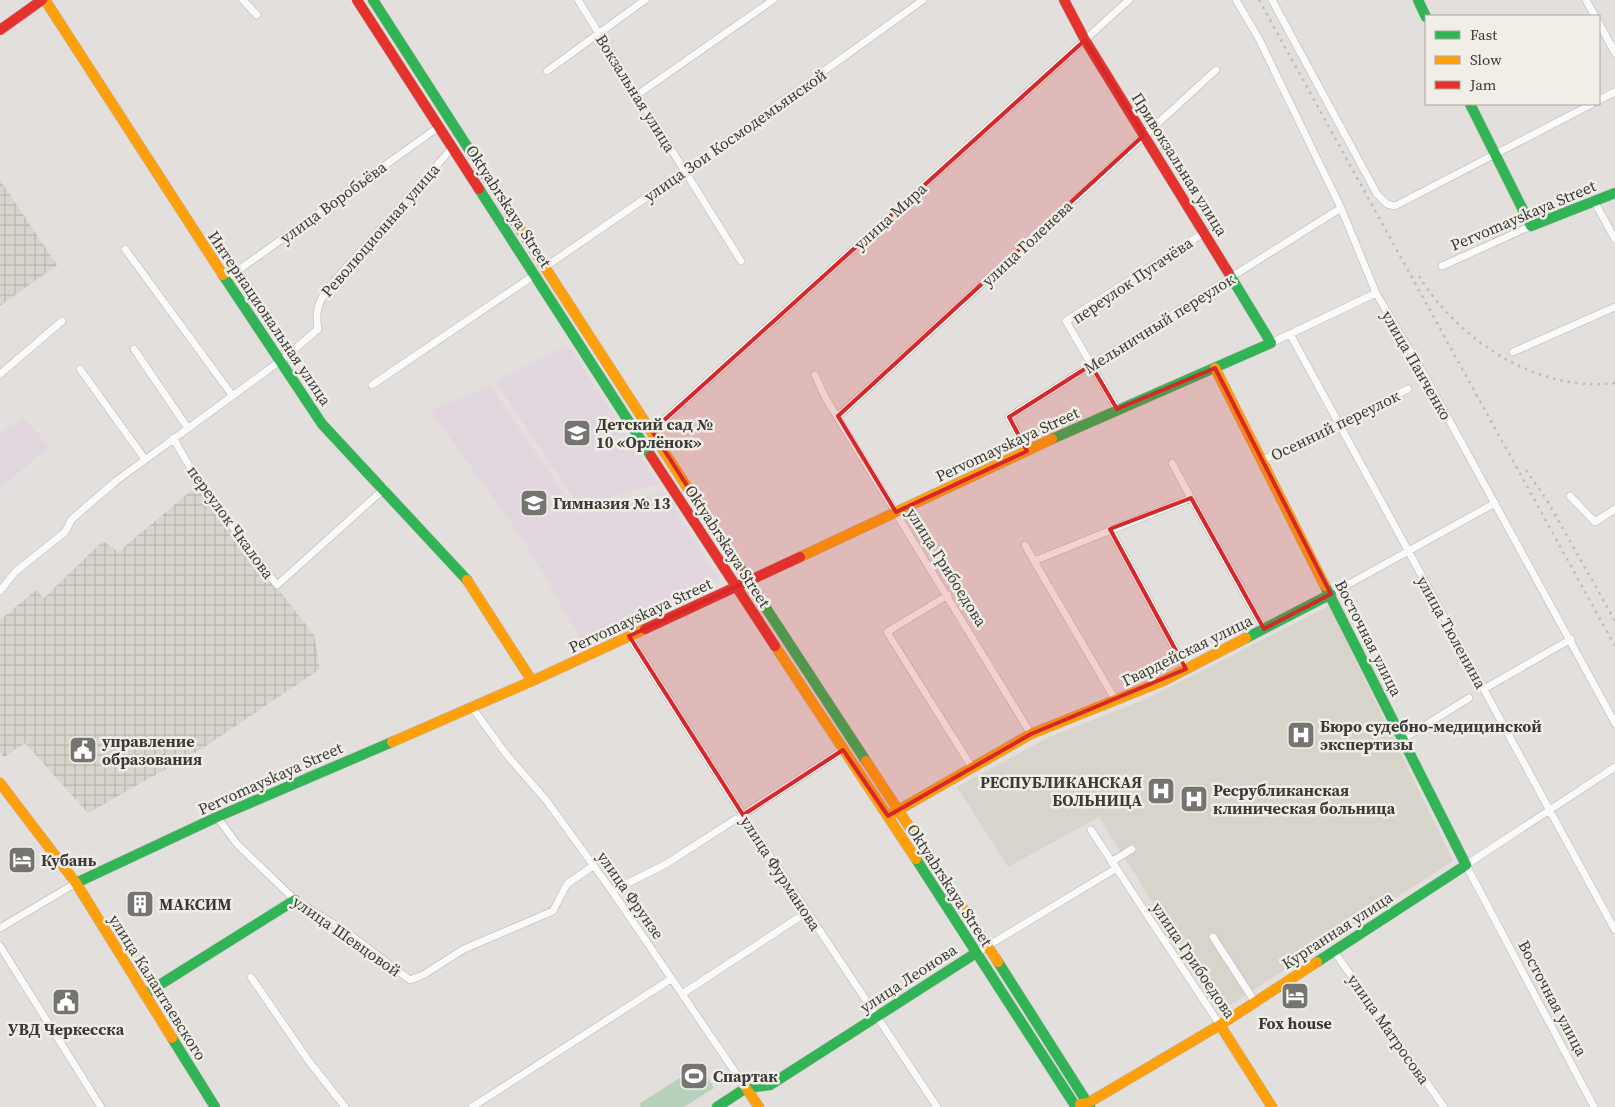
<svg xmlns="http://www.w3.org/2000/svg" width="1615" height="1107" font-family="'Source Serif 4',serif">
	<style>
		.industrial { fill: url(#industrial-grid) }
		.education { fill: #e2d7df }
		.built { fill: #d8d4cb }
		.grass { fill: #b7d1ba }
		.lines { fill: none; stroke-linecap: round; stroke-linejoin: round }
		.street-casing { stroke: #b6b4b2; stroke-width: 8 }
		.fast-casing { stroke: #b6b4b2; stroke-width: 11 }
		.slow-casing { stroke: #b6b4b2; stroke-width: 11 }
		.jam-casing { stroke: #b6b4b2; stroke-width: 11 }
		.street { stroke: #fbfafa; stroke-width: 7 }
		.fast { stroke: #30b455; stroke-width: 10 }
		.slow { stroke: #ff9f0a; stroke-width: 10 }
		.jam { stroke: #e5322d; stroke-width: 10 }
		.rail { stroke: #bdbdbc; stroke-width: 2.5; stroke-dasharray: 2.5 5; stroke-linecap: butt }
		.marked { fill: #d62828; fill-opacity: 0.2; stroke: #d62828; stroke-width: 4; stroke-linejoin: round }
		.labels { text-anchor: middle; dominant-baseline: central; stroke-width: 5; stroke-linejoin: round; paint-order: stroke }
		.street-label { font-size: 16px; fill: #3b3a37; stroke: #f1eee8 }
		.poi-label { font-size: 16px; font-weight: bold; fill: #3b3a37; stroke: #f1eee8; text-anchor: start }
	</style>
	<defs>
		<pattern id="industrial-grid" width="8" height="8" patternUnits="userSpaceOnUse" patternTransform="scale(1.25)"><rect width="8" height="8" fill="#d8d4cb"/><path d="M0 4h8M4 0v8" fill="none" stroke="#bab7af"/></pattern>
	</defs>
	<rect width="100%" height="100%" fill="#e2dfdc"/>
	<path class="industrial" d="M0,180l57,85 -57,41z
		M197,486l117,149 6,34 -117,79 -115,65 -63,-70 -21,14 -4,-5v-132l36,-30 8,8 59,-57 15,11z"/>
	<path class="education" d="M568,345l90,139 -79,22 -84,-125z
		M491,386l86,128 87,-22 55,88 -137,61 -58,-100 -93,-130z
		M24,419l25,27 -49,43v-57z"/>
	<path class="built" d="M1329,606l124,255 -232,150 -122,-194 -91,50 -51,-80 92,-50 97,-38z"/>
	<path class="grass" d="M700,1065l14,23 -30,19h-43l-2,-3z"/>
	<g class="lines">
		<defs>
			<path id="street" d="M243,0l14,15
				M578,0l163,261
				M1236,0l23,39 82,169 35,85 49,83 190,347
				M1272,0l105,194 10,10 8,2 197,-102
				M1586,0l9,16
				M1599,23l16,30
				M547,71l98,-71
				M637,95l136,-95
				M1599,100l16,-8
				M1594,201l21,38
				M125,249l107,146
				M1442,266l89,-40
				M545,267l140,-96 238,-171
				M226,279l214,-153
				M1290,334l325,596
				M1271,343l105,-50
				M134,349l53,78
				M1513,352l102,-45
				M80,369l64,89
				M0,374l62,-53
				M815,375l10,22 206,337
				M372,385l164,-111
				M1117,409l-51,-88 139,-89
				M838,416l378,-346
				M652,431l477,-431
				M173,438l24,41 80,106 108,-97
				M1027,451l-18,-34 332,-209
				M1263,460l145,-71
				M1172,463l19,35
				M1570,496l25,26 20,-13
				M1110,529l76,140
				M1025,545l9,16
				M0,591l15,-19 50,-40 7,-13 44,-38 171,-125 31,-27c-3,-18 0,-26 10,-41l125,-141
				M1331,594l164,-91
				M948,595l-61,37 86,137
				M629,636l114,179 194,292
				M1484,689l87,-50
				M1116,701l-82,-140 157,-63 73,131
				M471,706l35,48 40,46 66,91 134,197
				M1403,739l66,-41
				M217,817l20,27 58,56 53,33 62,47 13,-5 41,-26 89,-38 14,-27 26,-18
				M1091,830l129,195
				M1111,862l21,-13
				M612,891l54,-27 177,-114
				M0,928l76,-45
				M1213,937l42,65
				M0,946l101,161
				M1333,950l111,157
				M976,953l139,-84
				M251,977l57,83 37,47
				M682,994l125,-82
				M472,1107l199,-128
				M1594,1107l-128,-242 149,-98"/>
			<path id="fast" d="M373,0l144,224
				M1418,0l8,17
				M1470,104l61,122 84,-33
				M479,189l172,267
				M223,275l99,149 145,156
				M1052,439l219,-96 -43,-71
				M696,501l170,260
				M1246,638l85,-44
				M916,859l160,248
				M76,883l141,-66 175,-75
				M998,962l92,145
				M1317,962l149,-97 -141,-279
				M145,994l150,-94
				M172,1038l43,69
				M717,1107l29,-19 24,-3 206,-132"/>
			<path id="slow" d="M45,0l178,275
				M517,224l179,277
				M1215,368l110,218
				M800,557l252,-118
				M467,580l65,101
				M775,646l141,213
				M392,742l140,-61 113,-52
				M866,761l132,201
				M0,783l76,100 96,155
				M888,816l143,-82 132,-53 83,-43
				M1220,1025l52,82
				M746,1088l13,19
				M1080,1104l8,-1 132,-78 97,-63"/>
			<path id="jam" d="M357,0l122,189
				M1064,0l21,40 143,232
				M0,30l42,-30
				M651,456l124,190
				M645,629l155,-72"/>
		</defs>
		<use href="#street" class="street-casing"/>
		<use href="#fast" class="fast-casing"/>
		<use href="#slow" class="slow-casing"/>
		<use href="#jam" class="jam-casing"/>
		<use href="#street" class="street"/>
		<use href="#fast" class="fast"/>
		<use href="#slow" class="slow"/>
		<use href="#jam" class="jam"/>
		<path class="rail" d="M1259,0l356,646
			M1419,276c39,64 119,117 196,107
			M1526,470l22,32 67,119"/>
	</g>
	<path class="marked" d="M1085,40l59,95 -306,281 58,96 131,-61 -18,-34 82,-52 26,44 98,-41 116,226 -67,35 -73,-131 -81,31 76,140 -155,65 -143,82 -45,-66 -100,65 -114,-179 119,-55 -96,-150z"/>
	<defs>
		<symbol id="school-square" viewBox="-11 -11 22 22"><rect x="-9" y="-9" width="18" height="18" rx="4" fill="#757471" stroke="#f1eee8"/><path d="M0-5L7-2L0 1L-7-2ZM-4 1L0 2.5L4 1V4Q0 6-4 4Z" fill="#fff"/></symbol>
		<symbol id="hospital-square" viewBox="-11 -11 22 22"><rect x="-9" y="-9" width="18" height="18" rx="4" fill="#757471" stroke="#f1eee8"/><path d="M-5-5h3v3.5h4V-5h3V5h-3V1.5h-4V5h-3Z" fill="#fff"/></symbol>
		<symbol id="civic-square" viewBox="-11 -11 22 22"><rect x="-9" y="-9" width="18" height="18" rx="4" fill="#757471" stroke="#f1eee8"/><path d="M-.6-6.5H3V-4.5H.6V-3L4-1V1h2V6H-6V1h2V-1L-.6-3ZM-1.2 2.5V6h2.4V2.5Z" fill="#fff"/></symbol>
		<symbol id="hotel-square" viewBox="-11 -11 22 22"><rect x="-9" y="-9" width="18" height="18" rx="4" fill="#757471" stroke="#f1eee8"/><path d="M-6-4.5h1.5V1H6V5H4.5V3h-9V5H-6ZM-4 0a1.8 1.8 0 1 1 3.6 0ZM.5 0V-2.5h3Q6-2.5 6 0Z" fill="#fff"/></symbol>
		<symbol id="building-square" viewBox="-11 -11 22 22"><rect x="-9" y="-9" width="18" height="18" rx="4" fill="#757471" stroke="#f1eee8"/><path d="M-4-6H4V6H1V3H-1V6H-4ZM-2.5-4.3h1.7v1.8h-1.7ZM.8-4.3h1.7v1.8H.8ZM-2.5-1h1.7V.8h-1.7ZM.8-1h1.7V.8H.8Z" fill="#fff"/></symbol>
		<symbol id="stadium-square" viewBox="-11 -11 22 22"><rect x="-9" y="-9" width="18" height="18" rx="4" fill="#757471" stroke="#f1eee8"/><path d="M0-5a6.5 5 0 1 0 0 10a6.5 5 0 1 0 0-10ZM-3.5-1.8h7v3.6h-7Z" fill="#fff"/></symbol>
	</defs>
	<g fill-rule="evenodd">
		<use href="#school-square" x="561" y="417" width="32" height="32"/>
		<use href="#school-square" x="518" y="487" width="32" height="32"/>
		<use href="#hospital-square" x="1285" y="719" width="32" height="32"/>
		<use href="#civic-square" x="67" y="734" width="32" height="32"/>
		<use href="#hospital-square" x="1145" y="775" width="32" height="32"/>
		<use href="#hospital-square" x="1178" y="783" width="32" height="32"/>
		<use href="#hotel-square" x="6" y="844" width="32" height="32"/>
		<use href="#building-square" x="124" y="888" width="32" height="32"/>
		<use href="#hotel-square" x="1279" y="980" width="32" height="32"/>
		<use href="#civic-square" x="50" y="986" width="32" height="32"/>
		<use href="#stadium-square" x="678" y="1060" width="32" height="32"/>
	</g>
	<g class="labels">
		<g class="street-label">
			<text transform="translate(636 93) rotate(58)">Вокзальная улица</text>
			<text transform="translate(735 135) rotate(-35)">улица Зои Космодемьянской</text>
			<text transform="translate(1180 164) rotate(58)">Привокзальная улица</text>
			<text transform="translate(333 202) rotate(-36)">улица Воробьёва</text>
			<text transform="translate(509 206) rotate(57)">Oktyabrskaya Street</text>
			<text transform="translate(1523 215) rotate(-23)">Pervomayskaya Street</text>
			<text transform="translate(890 216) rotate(-42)">улица Мира</text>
			<text transform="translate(380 230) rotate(-49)">Революционная улица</text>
			<text transform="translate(1027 243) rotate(-43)">улица Голенева</text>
			<text transform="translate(1132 280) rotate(-34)">переулок Пугачёва</text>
			<text transform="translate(270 318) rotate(56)">Интернациональная улица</text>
			<text transform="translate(1159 323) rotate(-32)">Мельничный переулок</text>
			<text transform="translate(1417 365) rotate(60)">улица Панченко</text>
			<text transform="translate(1335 425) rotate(-26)">Осенний переулок</text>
			<text transform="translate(1007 444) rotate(-25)">Pervomayskaya Street</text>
			<text transform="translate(231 522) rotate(54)">переулок Чкалова</text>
			<text transform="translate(728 546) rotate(57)">Oktyabrskaya Street</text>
			<text transform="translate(947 567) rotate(58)">улица Грибоедова</text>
			<text transform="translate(640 615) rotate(-25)">Pervomayskaya Street</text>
			<text transform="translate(1452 632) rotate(61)">улица Тюленина</text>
			<text transform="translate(1369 638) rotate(63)">Восточная улица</text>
			<text transform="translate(1187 650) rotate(-26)">Гвардейская улица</text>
			<text transform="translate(270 778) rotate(-24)">Pervomayskaya Street</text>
			<text transform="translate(781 873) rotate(57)">улица Фурманова</text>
			<text transform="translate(950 885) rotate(57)">Oktyabrskaya Street</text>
			<text transform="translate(631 895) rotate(55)">улица Фрунзе</text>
			<text transform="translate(1337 930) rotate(-33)">Курганная улица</text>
			<text transform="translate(347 936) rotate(35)">улица Шевцовой</text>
			<text transform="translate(1194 960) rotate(56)">улица Грибоедова</text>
			<text transform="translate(908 978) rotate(-33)">улица Леонова</text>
			<text transform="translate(158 987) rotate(58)">улица Калантаевского</text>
			<text transform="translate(1553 998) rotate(62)">Восточная улица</text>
			<text transform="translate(1389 1029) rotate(55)">улица Матросова</text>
		</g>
		<g class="poi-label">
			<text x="596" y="424">Детский сад №<tspan x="596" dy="18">10 «Орлёнок»</tspan></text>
			<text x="553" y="503">Гимназия № 13</text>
			<text x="1320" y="726">Бюро судебно-медицинской<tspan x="1320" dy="18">экспертизы</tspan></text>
			<text x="102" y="741">управление<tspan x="102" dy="18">образования</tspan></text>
			<text x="1142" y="782" text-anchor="end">РЕСПУБЛИКАНСКАЯ<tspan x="1142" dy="18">БОЛЬНИЦА</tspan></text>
			<text x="1213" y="790">Ресрубликанская<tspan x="1213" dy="18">клиническая больница</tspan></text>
			<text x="41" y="860">Кубань</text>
			<text x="159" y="904">МАКСИМ</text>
			<text x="1295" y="1023" text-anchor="middle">Fox house</text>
			<text x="66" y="1029" text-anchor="middle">УВД Черкесска</text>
			<text x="713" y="1076">Спартак</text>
		</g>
	</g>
	<rect x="1425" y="15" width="175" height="90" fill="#f1eee8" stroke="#a8a6a1"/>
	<rect x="1435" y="31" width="25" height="8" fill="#30b455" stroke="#a8a6a1"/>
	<text x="1470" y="40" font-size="15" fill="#3b3a37">Fast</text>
	<rect x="1435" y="56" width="25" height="8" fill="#ff9f0a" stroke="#a8a6a1"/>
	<text x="1470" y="65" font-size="15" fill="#3b3a37">Slow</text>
	<rect x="1435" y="81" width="25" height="8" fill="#e5322d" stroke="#a8a6a1"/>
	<text x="1470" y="90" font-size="15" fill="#3b3a37">Jam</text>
</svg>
